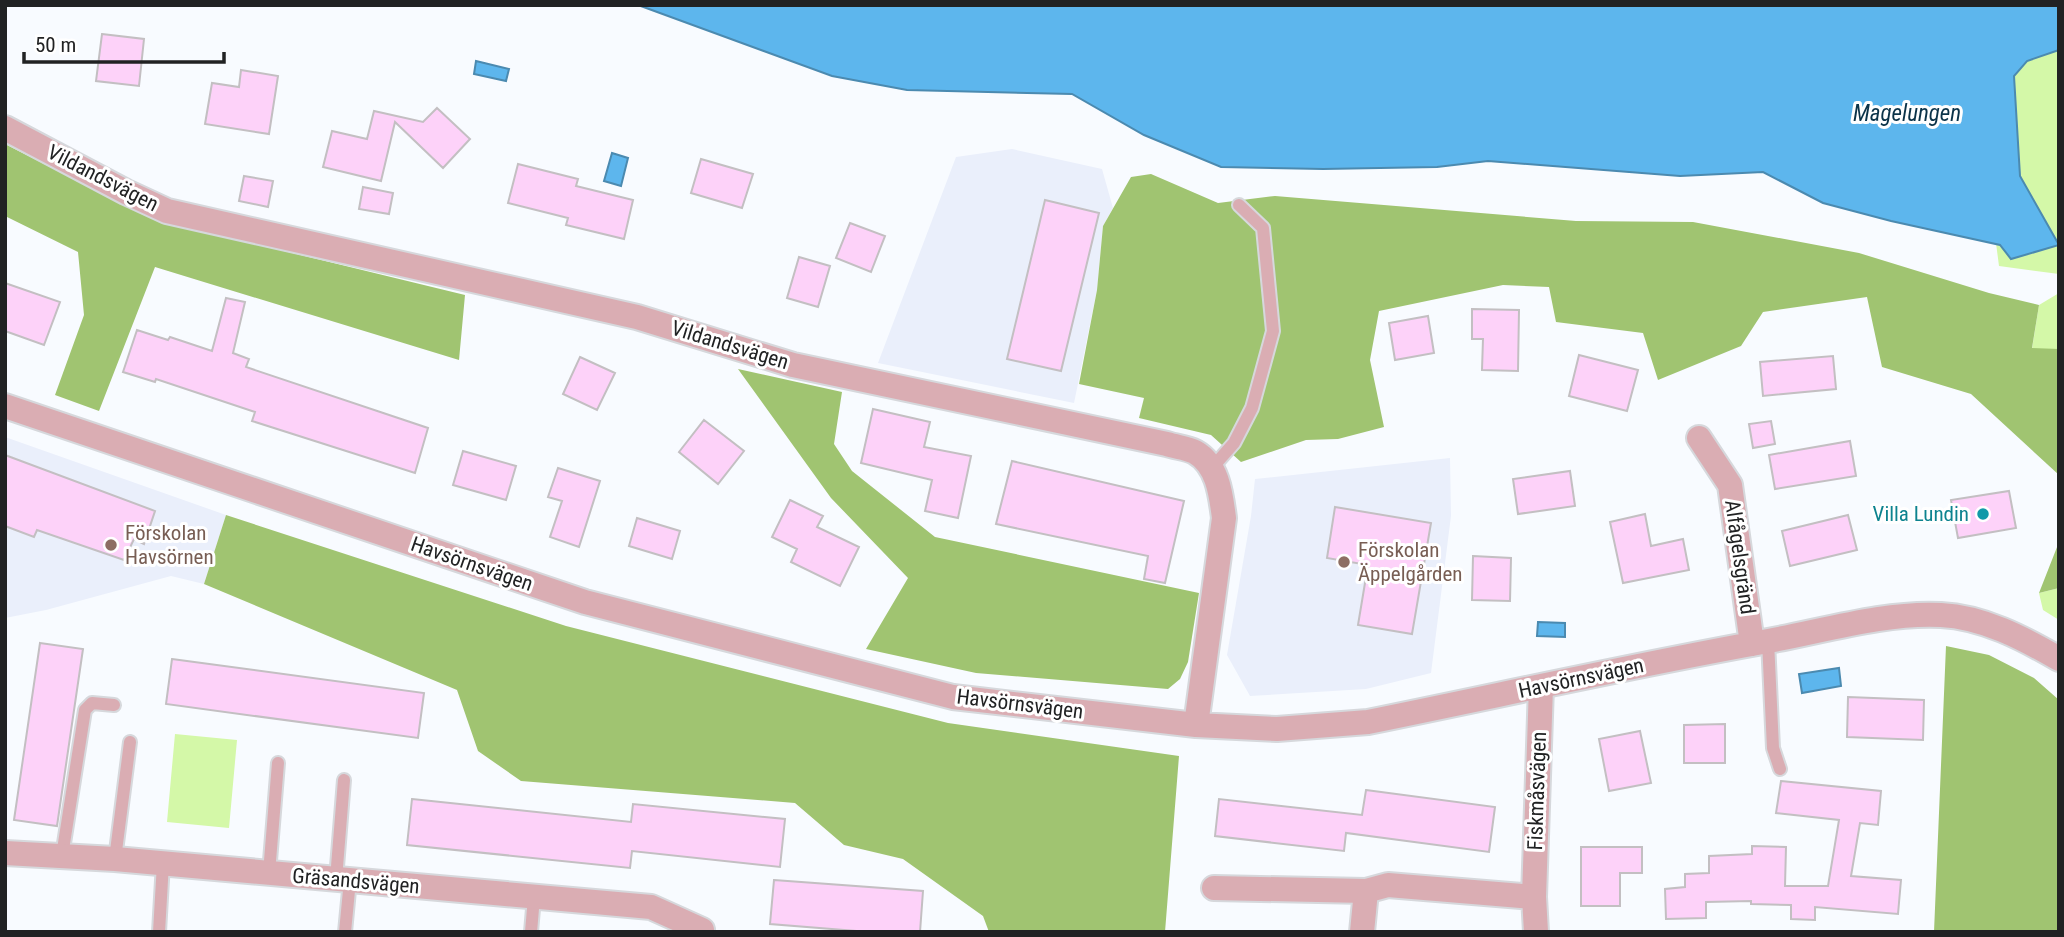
<svg xmlns="http://www.w3.org/2000/svg" width="2064" height="937" font-family="'Roboto Condensed',sans-serif">
	<style>
		.built { fill: #eaeffb }
		.green { fill: #d4f8a8 }
		.forest { fill: #a0c471 }
		.water { fill: #5db6ed; stroke: #4b8ab0; stroke-width: 2 }
		.building { fill: #fdd2f9; stroke: #c3bfc2; stroke-width: 2 }
		.lines { fill: none; stroke-linecap: round; stroke-linejoin: round }
		.service-casing { stroke: #d6d8dc; stroke-width: 16 }
		.minor-casing { stroke: #d6d8dc; stroke-width: 28 }
		.service { stroke: #daadb3; stroke-width: 12 }
		.minor { stroke: #daadb3; stroke-width: 24 }
		.culture-dot { fill: #0f9aa8; stroke: #fff; stroke-width: 2.5 }
		.education-dot { fill: #8d6e63; stroke: #fff; stroke-width: 2.5 }
		.labels { text-anchor: middle; dominant-baseline: central; stroke-width: 6; stroke-linejoin: round; paint-order: stroke }
		.street-label { font-size: 21px; fill: #212223; stroke: #fff }
		.culture-label { font-size: 21px; fill: #0d838f; stroke: #fff; text-anchor: end }
		.education-label { font-size: 21px; fill: #785e54; stroke: #fff; text-anchor: start }
		.water-label { font-size: 23px; font-style: italic; fill: #0b3349; stroke: #fff }
	</style>
	<rect width="100%" height="100%" fill="#f8fbff"/>
	<path class="built" d="M1012,149l90,20 11,39 -10,18 -6,64 -23,113 -196,-40 78,-206z
		M5,437l221,78 -22,69 -33,-8 -125,34 -41,8z
		M1450,458l1,58 -20,157 -65,16 -116,7 -23,-41 24,-139 4,-37z"/>
	<path class="green" d="M1965,5h94v269l-60,-8z
		M2059,293v56h-27l7,-44z
		M2059,588v32l-16,-10 -4,-17z
		M175,734l62,6 -8,88 -62,-6z"/>
	<path class="forest" d="M5,144l110,56 54,23 296,72 -6,65 -304,-93 -56,144 -44,-16 29,-80 -6,-63 -73,-36z
		M1151,174l67,29 57,-7 301,25 117,1 166,31 130,40 50,12 -7,43 27,1v126l-88,-81 -89,-27 -15,-70 -104,15 -22,34 -83,34 -15,-47 -87,-11 -7,-35 -46,-2 -124,26 -9,49 14,67 -46,12 -32,1 -65,22 -30,-27 -72,-17 5,-20 -65,-14 18,-94 6,-64 28,-49z
		M738,369l104,23 -8,52 18,27 83,66 264,56 -11,69 -8,17 -12,10 -192,-16 -110,-24 42,-71 -77,-80z
		M226,515l340,111 382,97 231,33 -14,176h-176l-6,-16 -80,-57 -59,-14 -49,-42 -274,-22 -43,-30 -21,-61 -253,-106z
		M2059,542v46l-20,5z
		M1946,646l43,9 45,23 25,22v232h-125z"/>
	<path class="water" d="M638,5h1421v45l-32,11 -13,15 6,100 39,69 -48,14 -11,-14 -109,-24 -68,-18 -60,-31 -83,4 -192,-15 -51,6 -114,2 -102,-2 -77,-32 -72,-41 -165,-4 -75,-14z
		M476,61l33,8 -3,12 -32,-7z
		M612,153l16,5 -7,28 -17,-5z
		M1538,622l27,1v14l-28,-1z
		M1839,668l2,18 -39,7 -3,-19z"/>
	<path class="building" d="M102,34l42,5 -5,47 -43,-5z
		M241,70l37,6 -9,58 -64,-10 7,-41 27,4z
		M437,108l33,31 -27,29 -48,-46 -14,59 -58,-14 9,-36 35,8 7,-28 49,11z
		M701,159l52,15 -11,34 -51,-15z
		M518,164l60,15 -2,7 57,14 -9,39 -58,-14 2,-7 -60,-15z
		M244,176l29,5 -5,26 -29,-6z
		M363,187l30,6 -4,21 -30,-5z
		M1045,200l54,13 -38,158 -54,-12z
		M850,223l35,13 -14,36 -35,-14z
		M799,257l31,9 -12,41 -31,-9z
		M5,283l55,19 -16,43 -39,-14z
		M226,298l19,4 -12,51 16,6 -3,8 182,61 -13,45 -163,-52 3,-9 -99,-33 -1,3 -32,-10 14,-42 31,10 2,-3 42,14z
		M1472,309l47,1 -1,61 -36,-1 1,-31h-11z
		M1428,316l6,37 -39,7 -6,-37z
		M1579,355l59,15 -11,41 -58,-15z
		M1833,356l3,33 -73,7 -3,-34z
		M580,357l35,16 -18,37 -34,-16z
		M873,409l57,13 -6,25 47,9 -13,62 -33,-7 7,-31 -71,-17z
		M704,420l40,31 -26,33 -39,-32z
		M1771,421l4,23 -22,4 -4,-24z
		M1850,441l6,35 -81,13 -6,-34z
		M463,451l53,15 -10,34 -53,-15z
		M5,455l150,56 -11,33 -10,-5 -10,21 -87,-30 -3,7 -29,-11z
		M1012,461l172,40 -19,82 -21,-4 4,-23 -152,-32z
		M558,468l42,13 -21,66 -29,-10 12,-36 -14,-4z
		M1570,471l5,35 -57,8 -5,-35z
		M2009,491l7,37 -58,10 -7,-38z
		M790,500l33,16 -6,11 42,20 -19,39 -49,-24 6,-13 -25,-12z
		M1335,507l96,16 -19,111 -54,-9 10,-60 -41,-7z
		M1645,514l6,32 32,-7 6,31 -66,13 -13,-61z
		M1848,515l9,35 -67,16 -8,-35z
		M637,518l43,13 -8,28 -43,-13z
		M1473,556l38,2 -1,43 -38,-1z
		M40,643l43,6 -26,177 -43,-6z
		M172,659l252,34 -6,45 -252,-34z
		M1848,697l76,3 -1,40 -76,-3z
		M1725,724v39h-41v-38z
		M1640,731l11,52 -42,8 -10,-52z
		M1781,781l100,10 -3,34 -18,-2 -9,53 50,4 -3,34 -83,-7v13l-24,-1v-14l-40,-1v-3l-45,1v16l-40,1 -1,-30 20,-2v-13l24,-1v-17l43,-2v-8l34,1 -1,39h43l11,-66 -63,-7z
		M1366,790l129,17 -6,45 -143,-19 -2,18 -129,-15 4,-37 143,16z
		M412,799l219,23 2,-18 152,15 -5,48 -148,-16 -2,17 -223,-23z
		M1581,847h61v26h-22v33h-39z
		M774,880l149,11 -3,41h-51l-99,-8z"/>
	<g class="lines">
		<defs>
			<path id="service" d="M1212,468l22,-25 18,-35 21,-77 -10,-103 -24,-23
				M1768,641l5,107 7,21
				M62,856l23,-146 7,-7 22,2
				M115,859l15,-117
				M269,873l9,-110
				M336,879l8,-99
				M159,932l4,-69
				M345,932l5,-52
				M531,932l3,-35"/>
			<path id="minor" d="M5,128l121,64 41,19 470,106 156,48 374,79c9,3 20,4 28,8 23,13 26,43 29,66l-28,207
				M5,406l580,196 368,95 243,28 81,4 91,-7c133,-27 266,-57 400,-81 55,-10 117,-29 173,-26 42,2 82,23 118,44
				M1699,438l31,47 22,159
				M5,853l110,6 536,48 51,23
				M1214,888l152,3 22,-6 146,12
				M1362,932l4,-41
				M1536,932l-2,-35 7,-211"/>
		</defs>
		<use href="#service" class="service-casing"/>
		<use href="#minor" class="minor-casing"/>
		<use href="#service" class="service"/>
		<use href="#minor" class="minor"/>
	</g>
	<circle class="culture-dot" cx="1983" cy="514" r="7"/>
	<g class="education-dot">
		<circle cx="111" cy="545" r="7"/>
		<circle cx="1344" cy="562" r="7"/>
	</g>
	<g class="labels">
		<g class="street-label">
			<text transform="translate(103 178) rotate(27)">Vildandsvägen</text>
			<text transform="translate(730 345) rotate(17)">Vildandsvägen</text>
			<text transform="translate(1740 557) rotate(82)">Alfågelsgränd</text>
			<text transform="translate(472 564) rotate(19)">Havsörnsvägen</text>
			<text transform="translate(1581 678) rotate(-12)">Havsörnsvägen</text>
			<text transform="translate(1020 704) rotate(7)">Havsörnsvägen</text>
			<text transform="translate(1537 791) rotate(-88)">Fiskmåsvägen</text>
			<text transform="translate(356 881) rotate(5)">Gräsandsvägen</text>
		</g>
		<g class="culture-label">
			<text x="1969" y="514">Villa Lundin</text>
		</g>
		<g class="education-label">
			<text x="125" y="533">Förskolan<tspan x="125" dy="24">Havsörnen</tspan></text>
			<text x="1358" y="550">Förskolan<tspan x="1358" dy="24">Äppelgården</tspan></text>
		</g>
		<g class="water-label">
			<text x="1907" y="113">Magelungen</text>
		</g>
	</g>
	<rect width="2064" height="937" fill="none" stroke="#212223" stroke-width="14"/>
	<path d="M24 52v10h200v-10" fill="none" stroke="#212223" stroke-width="3.5"/>
	<text x="35" y="52" font-size="21" fill="#212223" stroke="#ffffff" stroke-width="5" paint-order="stroke">50 m</text>
</svg>
